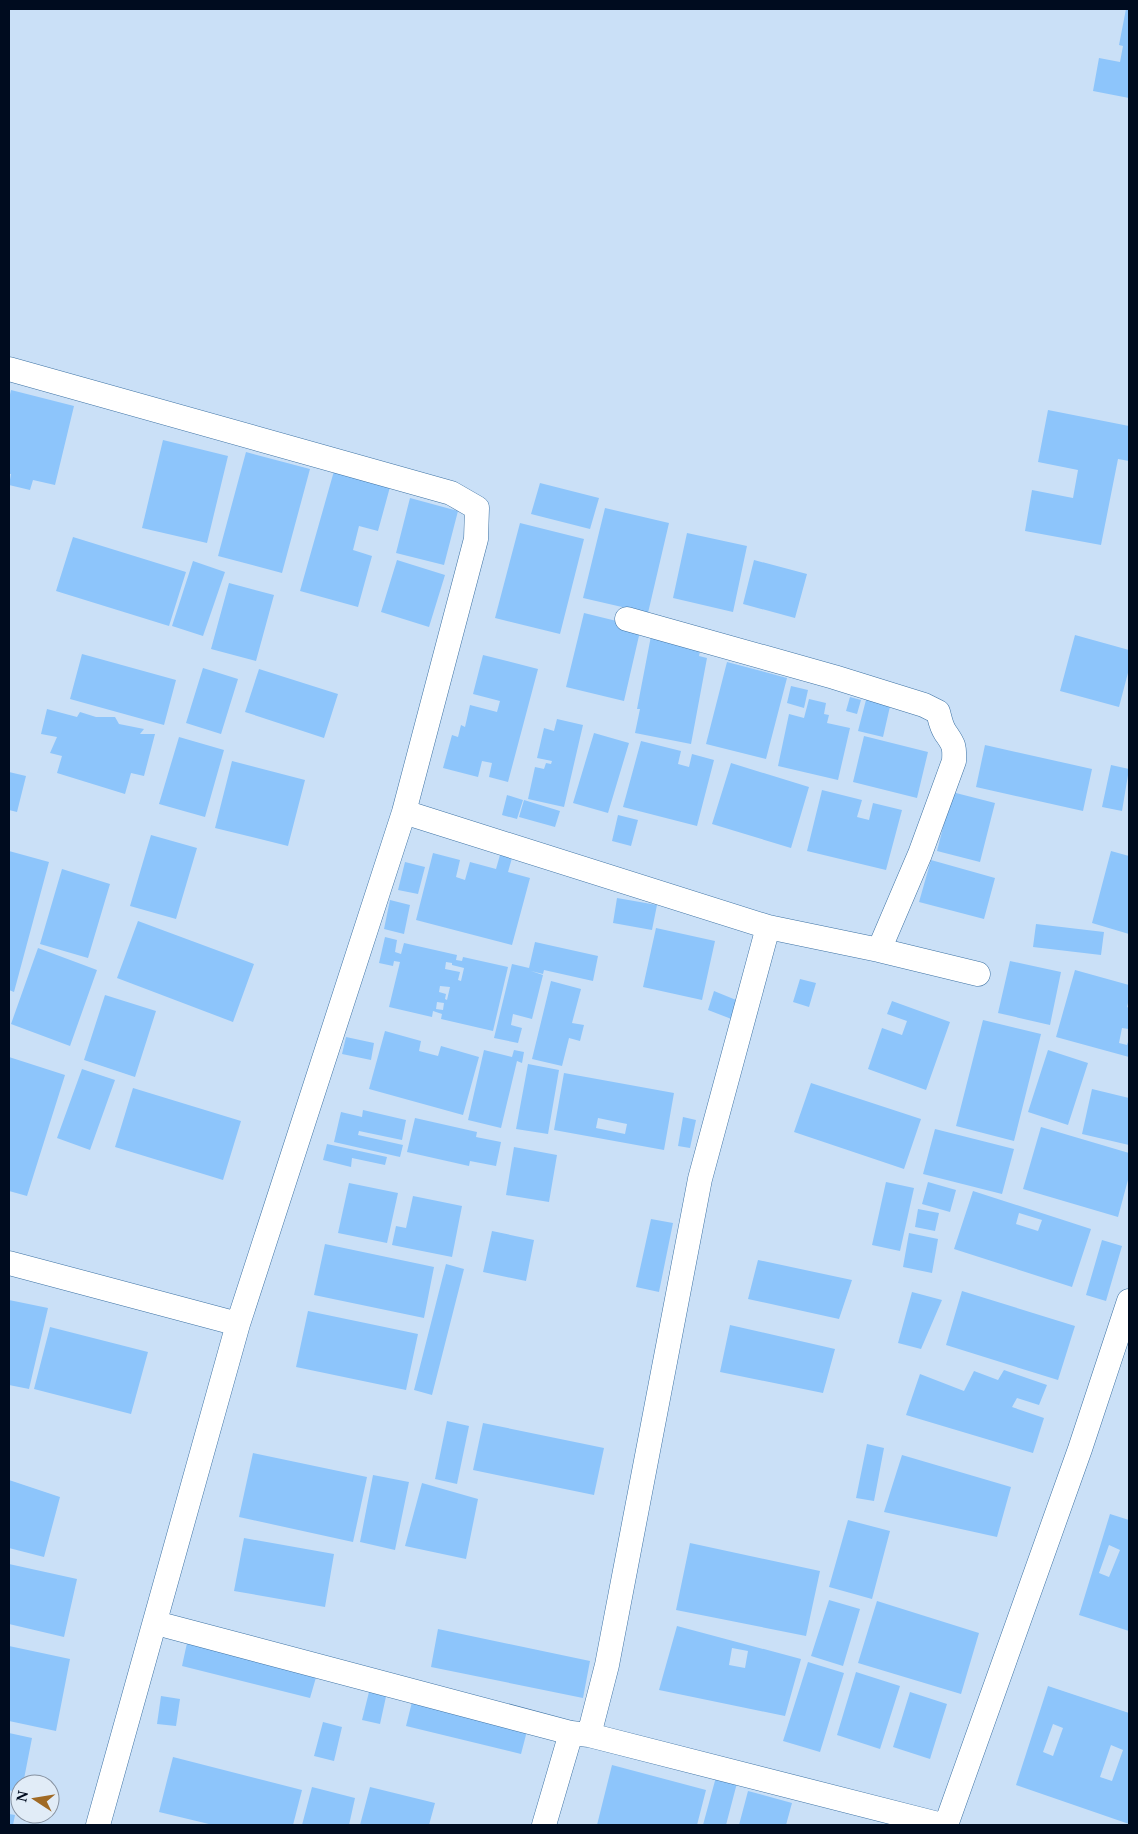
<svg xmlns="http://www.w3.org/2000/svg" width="1138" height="1834" font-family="'Noto Serif',serif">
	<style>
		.building { fill: #8dc5fb; fill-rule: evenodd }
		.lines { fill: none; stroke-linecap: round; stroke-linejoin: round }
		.minor-casing { stroke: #3d72a4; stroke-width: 25 }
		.minor { stroke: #fff; stroke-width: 24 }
	</style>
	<rect width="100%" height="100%" fill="#cae0f7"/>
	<path class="building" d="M1126,9h3v89l-36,-7 6,-33 21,4 3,-16 -4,-1z
		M11,390l63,16 -19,79 -22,-5 -3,10 -21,-5 2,-11h-2v-75z
		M1048,410l81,16v35l-11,-2 -17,86 -76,-14 7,-41 41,8 5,-28 -40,-8z
		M163,440l65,16 -21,87 -65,-15z
		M246,452l64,17 -28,104 -64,-17z
		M334,471l56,16 -12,44 -19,-5 -6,24 19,6 -14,51 -58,-16z
		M540,483l59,15 -9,31 -59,-15z
		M410,498l48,13 -14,54 -48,-12z
		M605,508l64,15 -21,90 -65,-15z
		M520,523l64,16 -24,95 -65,-16z
		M687,533l60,13 -14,66 -60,-14z
		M73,537l113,35 -17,54 -113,-35z
		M397,560l48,15 -16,52 -48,-15z
		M754,560l53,14 -12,44 -52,-14z
		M193,561l32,11 -22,64 -31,-10z
		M229,583l45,12 -18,66 -45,-12z
		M584,613l57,14 -17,74 -58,-14z
		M1075,635l54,15v19l-10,38 -59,-16z
		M651,636l50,11 -2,9 8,2 -16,86 -56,-11 5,-24h-3z
		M82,654l94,26 -12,45 -94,-26z
		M483,655l55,14 -30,113 -19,-5 3,-14 -10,-2 -4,16 -35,-9 9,-33 6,2 3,-12 4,2 5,-22 27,7 3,-11 -27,-7z
		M727,662l60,16 -21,81 -60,-15z
		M203,668l35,11 -17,55 -35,-11z
		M259,669l79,25 -14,44 -79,-26z
		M791,686l17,4 -4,18 -17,-5z
		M867,696l24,6 -8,35 -25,-6z
		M850,697l11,3 -4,14 -11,-3z
		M809,699l17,4 -2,11 5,1 -2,8 23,5 -12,52 -60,-14 11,-52 15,4z
		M47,709l30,8 3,-5 16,5h19l4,7 25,5 -4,5h15l-11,42 -13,-3 -6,21 -68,-21 5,-17 -12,-3 7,-16 -16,-3z
		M557,719l26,6 -19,82 -36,-8 7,-32 9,2 2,-6 5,1 1,-3 -15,-3 7,-30 10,3z
		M594,733l35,10 -21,70 -35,-10z
		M864,736l64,16 -11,46 -64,-16z
		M179,737l45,13 -19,67 -46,-13z
		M641,741l40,10 -3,13 11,3 3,-13 22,6 -17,66 -74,-19z
		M985,745l107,24 -9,42 -107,-24z
		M232,761l73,19 -17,66 -73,-18z
		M731,763l78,24 -18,61 -79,-24z
		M1111,765l18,4 -7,42 -20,-4z
		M9,772l17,4 -9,36 -8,-2z
		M822,790l40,10 -5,17 12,3 4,-17 29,7 -16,60 -79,-19z
		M952,792l43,11 -15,59 -43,-11z
		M507,795l16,5 -6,19 -15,-4z
		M524,800l36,11 -5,16 -36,-10z
		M618,815l20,5 -7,26 -19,-5z
		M151,835l46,13 -21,71 -46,-13z
		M9,851l40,11 -35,130 -5,-2z
		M1111,851l18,5v78l-37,-11z
		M433,853l27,7 -4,17 9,3 5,-18 26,7 4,-14 12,3 -4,14 22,6 -18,67 -96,-25z
		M931,860l64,18 -11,41 -65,-17z
		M405,862l20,5 -7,27 -20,-4z
		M62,869l48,15 -22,74 -48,-14z
		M617,898l40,7 -5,25 -39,-7z
		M390,900l20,5 -6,29 -20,-5z
		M138,921l116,43 -21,58 -116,-44z
		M1036,924l68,8 -3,23 -68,-8z
		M656,928l59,13 -13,59 -59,-13z
		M385,937l12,3 -2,12 6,2 3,-11 53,12 -1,5 6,1 1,-4 45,10 -15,64 -52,-12 1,-5 -9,-3 -1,6 -43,-10 11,-45 -6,-1 -1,5 -14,-3zM446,962l6,1v2l12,3 -3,13 -3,-1 2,-8 -15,-3zM440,986l10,1 -3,13 -2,-1 1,-5 -7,-2zM437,1002l7,1 -1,7 -7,-1z
		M535,942l63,14 -5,25 -49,-11 -1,4 -12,-3 12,4 -11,44 -19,-5 -2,11 11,3 -4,15 -24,-5 18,-74 17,4z
		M38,948l59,22 -27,76 -59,-22z
		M1010,961l51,11 -11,53 -52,-12z
		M1075,970l54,15v14l-2,8 2,1v21l-7,-1 -3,15 8,2 2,-6v18l-73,-20z
		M800,979l16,4 -7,24 -16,-5z
		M551,981l30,8 -9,34 12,2 -4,16 -11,-3 -7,28 -30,-7z
		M714,991l27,11 -7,18 -26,-10z
		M105,995l51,16 -21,66 -51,-17z
		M892,1001l58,21 -24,68 -58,-21 14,-41 20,7 5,-14 -20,-7z
		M983,1020l58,14 -27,107 -58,-15z
		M385,1031l36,10 -2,10 19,5 3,-10 38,11 -16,58 -94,-26z
		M346,1037l28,6 -3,17 -29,-6z
		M484,1050l28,7 2,-7 10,2 -2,11 -5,-2 -16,67 -33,-8z
		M1048,1050l40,13 -20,62 -40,-13z
		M9,1057l56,18 -38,121 -18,-5z
		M528,1064l31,6 -11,64 -32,-5z
		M82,1069l33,11 -25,70 -33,-12z
		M564,1073l110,20 -10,57 -110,-20zM598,1118l29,6 -2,10 -29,-6z
		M811,1083l110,36 -17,50 -110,-37z
		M133,1088l108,33 -18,59 -108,-33z
		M1092,1089l37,9v47l-47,-11z
		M363,1110l43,10 -4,20 -43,-9 -1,4 45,10 -3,12 -66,-15 7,-30 21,5z
		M683,1117l13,3 -6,28 -12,-2z
		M415,1118l62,14 -1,5 25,5 -5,24 -26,-5 -1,5 -62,-14z
		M1041,1127l88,26v23l-11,41 -95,-28z
		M935,1129l79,20 -12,45 -79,-20z
		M327,1144l60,13 -2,8 -33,-7 -1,9 -28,-7z
		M514,1147l43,8 -8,47 -43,-7z
		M886,1182l28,6 -14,63 -28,-6z
		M928,1182l28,8 -6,22 -28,-8z
		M349,1183l49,10 -11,50 -49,-10z
		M973,1191l118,38 -19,58 -118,-38zM1019,1213l23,7 -4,11 -22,-7z
		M413,1196l49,10 -10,51 -60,-12 4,-19 10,2z
		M918,1209l21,4 -4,18 -20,-4z
		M651,1219l22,4 -14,69 -23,-5z
		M492,1231l42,9 -8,41 -43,-9z
		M909,1233l29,6 -6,34 -29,-6z
		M1102,1240l20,6 -16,55 -20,-6z
		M325,1244l109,23 -10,51 -110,-23z
		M758,1260l94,20 -13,39 -91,-20z
		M446,1264l18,5 -32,126 -18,-5z
		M962,1291l113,35 -17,54 -112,-35z
		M912,1292l30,8 -21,49 -23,-6z
		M9,1300l39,8 -19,81 -20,-4z
		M308,1311l110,23 -12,56 -110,-23z
		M730,1325l105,24 -12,44 -103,-21z
		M50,1327l98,25 -17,62 -97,-25z
		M1004,1370l43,15 -8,20 -22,-7 -5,9 32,11 -11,35 -127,-38 14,-41 44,17 10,-20 24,9z
		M447,1421l22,5 -12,58 -22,-5z
		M483,1423l121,25 -10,47 -121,-25z
		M867,1444l17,4 -10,53 -18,-3z
		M253,1453l114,24 -14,65 -114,-25z
		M902,1455l109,32 -14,50 -113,-25z
		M373,1475l36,7 -14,68 -35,-8z
		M9,1480l51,17 -16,60 -35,-9z
		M422,1483l56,16 -12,60 -61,-13z
		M1110,1514l19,6v111l-50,-16zM1109,1545l11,5 -11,27 -10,-4z
		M848,1520l42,11 -18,68 -43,-12z
		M244,1538l90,16 -9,53 -91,-16z
		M690,1543l130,28 -14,65 -130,-26z
		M9,1564l68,15 -13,58 -55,-13z
		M829,1600l31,9 -17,57 -32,-10z
		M877,1601l102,32 -18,61 -103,-31z
		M677,1626l124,33 -16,57 -126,-26zM732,1648l16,3 -3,17 -16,-3z
		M438,1629l152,32 -7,37 -152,-31z
		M187,1643l130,31 -7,24 -128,-32z
		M9,1646l61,13 -14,72 -47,-10z
		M808,1662l36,11 -24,79 -37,-11z
		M856,1672l44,14 -20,63 -43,-14z
		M1048,1686l81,27v111l-113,-39zM1053,1724l10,4 -10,28 -10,-4zM1111,1745l12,5 -11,31 -12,-4z
		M370,1688l17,4 -7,32 -18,-4z
		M910,1692l37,12 -17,55 -37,-12z
		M161,1696l19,3 -4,27 -19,-2z
		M412,1702l115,29 -6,23 -115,-28z
		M323,1722l19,5 -8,34 -20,-5z
		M9,1733l23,5 -9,46h-3v9l-11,-3z
		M173,1757l129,33 -9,35h-80l-54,-13z
		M612,1765l94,25 -9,35h-100z
		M716,1777l21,6 -11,42h-23z
		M312,1787l43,11 -6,27h-47z
		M370,1787l65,16 -6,22h-69z
		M748,1791l44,12 -6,22h-47z
		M9,1814l6,1 -2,10h-4z"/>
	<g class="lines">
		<defs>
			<path id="minor" d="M9,369l442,124 26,15 -1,31 -72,273 -166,512 -140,501
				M627,619l207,58 90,28 14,7c2,7 3,14 7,20 8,12 10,13 9,29l-34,93 -41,96
				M404,812l364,115 111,23 99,24
				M9,1263l229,61
				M156,1623l415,110 18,2 353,90
				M589,1735l18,-70 93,-486 68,-252
				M544,1825l27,-92
				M946,1825l134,-376 49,-148"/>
		</defs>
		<use href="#minor" class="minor-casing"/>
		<use href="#minor" class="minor"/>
	</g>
	<rect width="1138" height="1834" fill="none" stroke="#000c1f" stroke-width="20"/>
	<g transform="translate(35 1799) rotate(282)"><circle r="24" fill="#e1ecf7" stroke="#8792a1"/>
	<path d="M0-4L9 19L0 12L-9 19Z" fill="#a06a24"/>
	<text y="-8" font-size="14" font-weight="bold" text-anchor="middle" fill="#000c1f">N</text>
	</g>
</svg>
